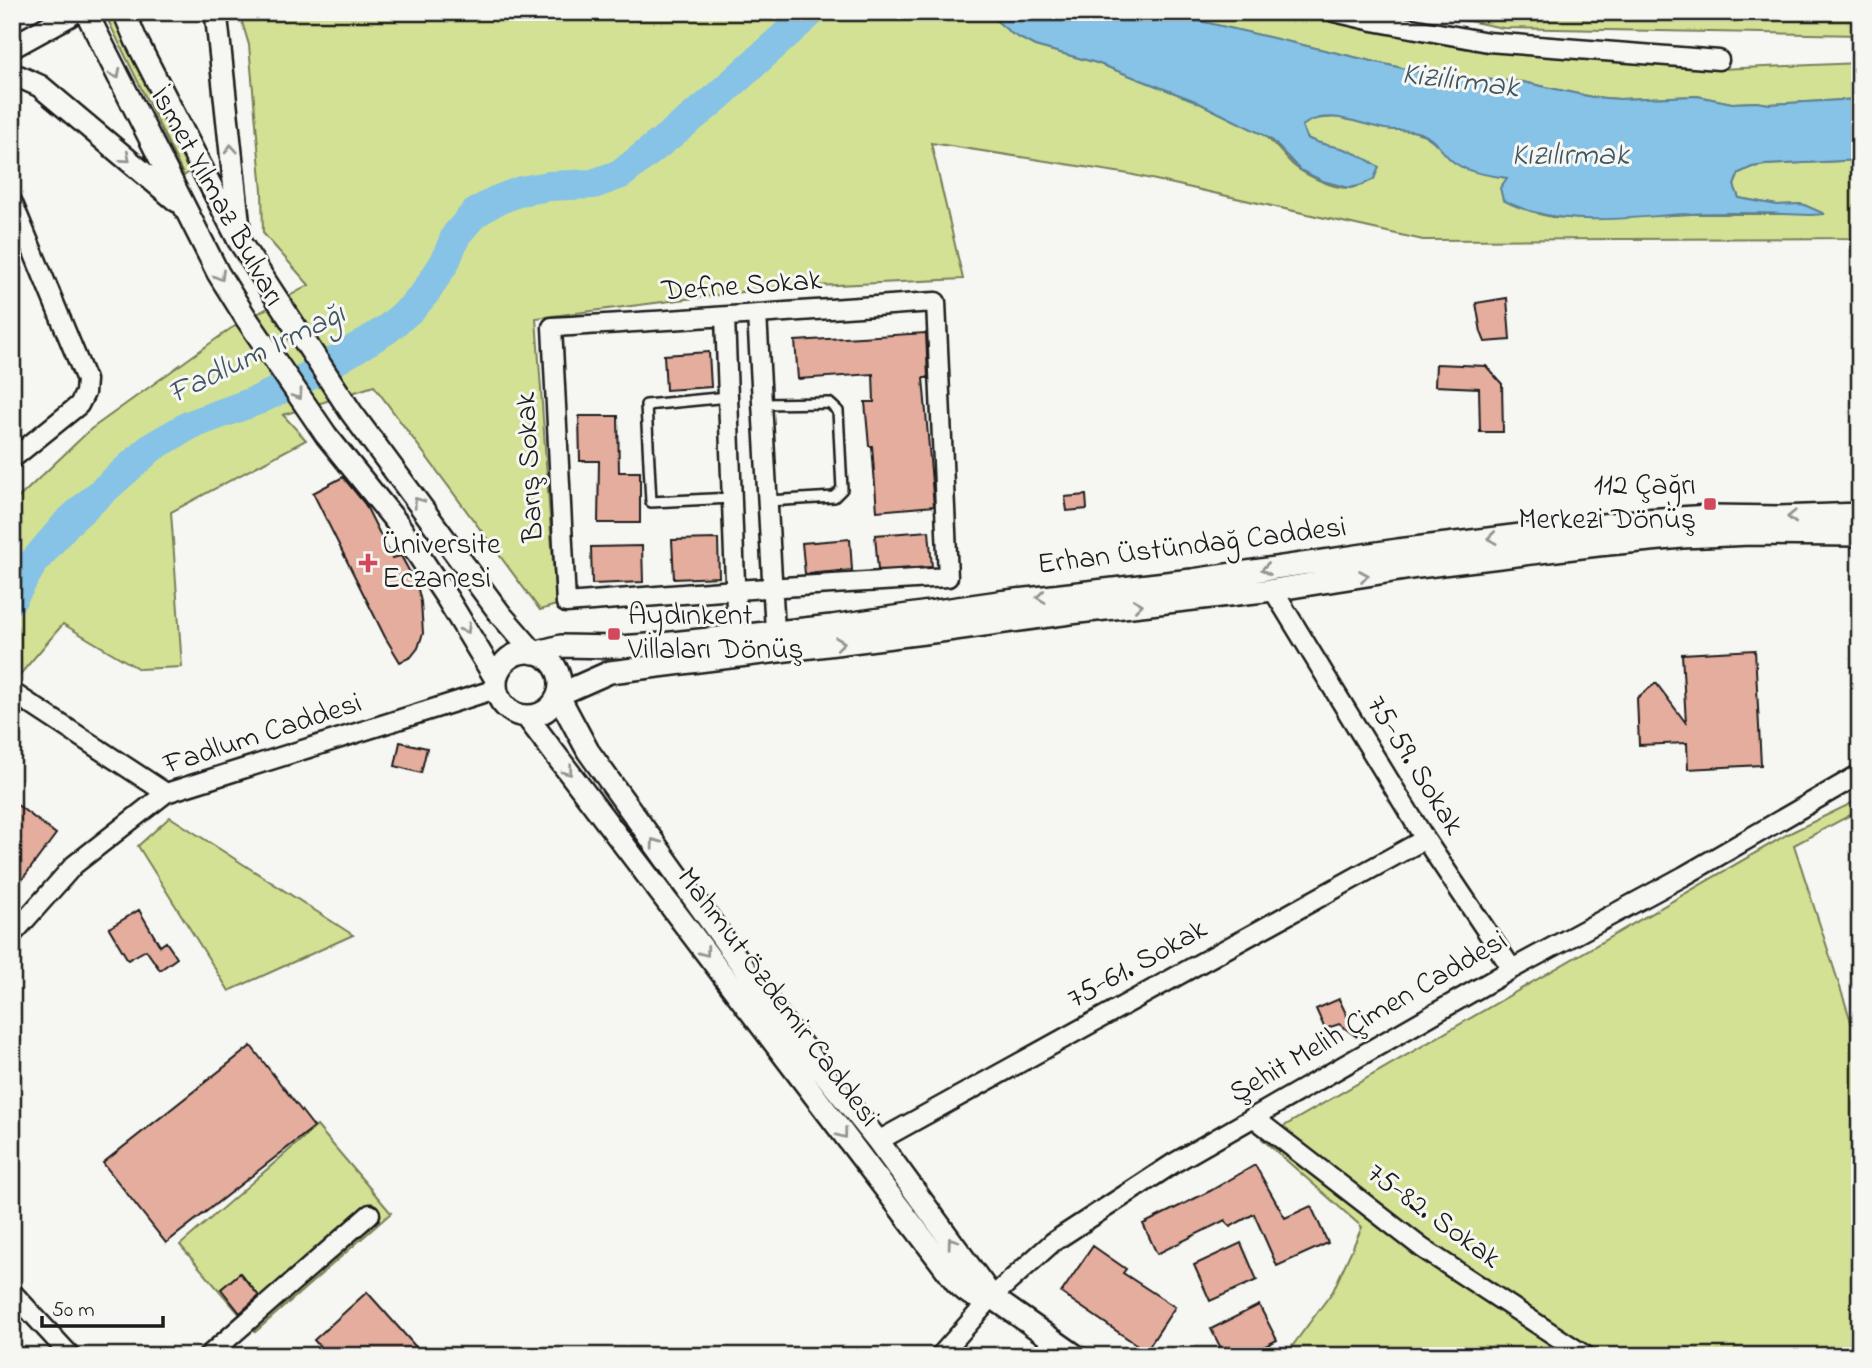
<svg xmlns="http://www.w3.org/2000/svg" width="1872" height="1368" font-family="'Indie Flower',sans-serif">
	<style>
		.green { fill: #d3e194; stroke: #787e58; stroke-width: 2 }
		.water { fill: #86c3e6; stroke: #5c8095; stroke-width: 2 }
		.lines { fill: none; stroke-linecap: round; stroke-linejoin: round }
		.river { stroke: #86c3e6; stroke-width: 30 }
		.building { fill: #e5ad9d; stroke: #1c1c1c; stroke-width: 2 }
		.service-casing { stroke: #1c1c1c; stroke-width: 14 }
		.minor-casing { stroke: #1c1c1c; stroke-width: 23 }
		.tertiary-casing { stroke: #1c1c1c; stroke-width: 26 }
		.service { stroke: #f6f6f2; stroke-width: 9 }
		.minor { stroke: #f6f6f2; stroke-width: 18 }
		.tertiary { stroke: #f6f6f2; stroke-width: 21 }
		.oneway { stroke: #949492 }
		.poi-dot { fill: #d1495b; stroke: #f6f6f2; stroke-width: 2.5 }
		.labels { text-anchor: middle; dominant-baseline: central; stroke-width: 6; stroke-linejoin: round; paint-order: stroke }
		.street-label { font-size: 30px; fill: #1c1c1c; stroke: #f6f6f2 }
		.poi-label { font-size: 30px; fill: #1c1c1c; stroke: #f6f6f2; text-anchor: start }
		.water-label { font-size: 32px; font-style: italic; fill: #415663; stroke: #f6f6f2 }
	</style>
	<rect width="100%" height="100%" fill="#f6f6f2"/>
	<filter id="ink" filterUnits="userSpaceOnUse"><feTurbulence type="fractalNoise" baseFrequency=".0143" numOctaves="2"/><feDisplacementMap in="SourceGraphic" scale="14" xChannelSelector="R" yChannelSelector="G"/><feConvolveMatrix kernelMatrix="1 2 1 2 8 2 1 2 1" color-interpolation-filters="sRGB"/></filter>
	<g filter="url(#ink)">
		<path class="green" d="M104,12h7l78,160 -5,4z
			M239,12h744l8,4 21,18 23,12 62,17 96,37 69,34c13,9 20,20 31,31 12,10 39,23 55,23 9,0 18,-5 26,-9l-30,-30 -25,-5 -12,-6 -5,-12 10,-7 25,-2 51,12 25,2 12,4 11,8 53,32 19,3 31,36 13,3 38,2 102,-5h131l-21,-10 -25,1 -38,-7 -5,-13 5,-12 13,-6 13,-2 95,-5v78l-437,2 -294,-66 -198,-31 32,136 -190,9 -237,30 20,287 -16,5 -166,-224 -91,29 23,25 -135,72 11,155 -43,2 -76,-45 -51,60v-180l79,-75 139,-100 79,-44 -46,-52 -1,-42 -13,-146z
			M1161,12h129l81,19 115,20 130,11 103,7 141,-6v36l-91,5 -12,-2 -25,1 -35,-7 -77,3 -28,-2 -69,-15 -87,-6z
			M1425,12h435v23l-357,-7z
			M1860,799v11l-66,35 66,204v307h-575l48,-65 29,-64 -100,-88 526,-305z
			M170,817l183,118 -124,56 -91,-145z
			M317,1126l74,87 -136,119 -75,-87z"/>
		<path class="water" d="M983,12h178l275,64 87,6 69,15 28,2 77,-3 35,7 25,-1 12,2 91,-5v61l-95,5 -13,2 -13,6 -5,12 5,13 38,7 25,-1 23,10 -14,1c-40,-2 -83,-3 -123,-1 -62,3 -128,16 -185,-14l-3,-12 7,-10c-19,-3 -41,-5 -56,-18 -9,-8 -16,-21 -28,-26 -12,-5 -25,-3 -38,-5 -28,-5 -58,-22 -83,-3l5,12c11,6 22,7 34,10 14,4 26,11 38,19l-5,12 -12,6 -13,3 -26,-7 -23,-11 -27,-29 -11,-7 -69,-34 -96,-37 -62,-17 -23,-12 -21,-18z"/>
		<g class="lines">
			<path class="river" d="M12,599l21,-36 34,-40 85,-76 38,-22 68,-25 57,-27 71,-43 27,-23 12,-14 20,-31 11,-27 18,-21 21,-13 26,-10 28,-5 44,-2 28,-10 88,-70 102,-92"/>
		</g>
		<path class="building" d="M1507,298l3,42 -25,2 -4,-10 -5,-29z
			M926,333l2,45h-5l11,128 -57,5 -5,-65h-3l-4,-44h9l-1,-28 -75,5 -3,-38z
			M709,352l2,35 -45,3 -2,-35z
			M1436,364l50,2 16,18 1,48h-23l-1,-44 -44,-2z
			M579,416h39l1,56h21v51h-42l1,-62h-19z
			M343,477l22,27 27,54 9,-2 16,29 4,17 2,31 -5,15 -7,9 -11,5 -15,-25 -72,-144z
			M1086,495l1,14 -20,2 -2,-14z
			M929,531l3,36 -54,3 -3,-35z
			M718,539l1,38 -45,2 -2,-39z
			M850,539l2,31 -47,4 -3,-31z
			M642,546l1,36 -51,2 -1,-37z
			M1755,650l6,115 -73,4 -1,-26 -48,2 -2,-47 19,-15 30,40 -4,-69z
			M400,742l27,6 -6,25 -26,-7z
			M12,801l44,33 -44,59z
			M139,910l21,36 6,-4 11,16 -17,12 -14,-20 -18,10 -19,-32z
			M1339,999l18,38 -18,-13 -14,5 -9,-20z
			M251,1046l63,81 -148,116 -63,-80z
			M1255,1165l30,53 26,-12 17,37 -51,23 -23,-52 -24,13 -5,-7 -68,34 -14,-30 67,-33z
			M1241,1243l16,37 -47,21 -16,-36z
			M1093,1246l33,23 -3,4 52,34 -29,44 -85,-58z
			M240,1273l19,23 -19,17 -19,-24z
			M367,1292l57,64h-96l-14,-16z
			M1259,1305l18,35 -31,16h-21l-14,-27z"/>
		<g class="lines">
			<defs>
				<path id="service" d="M728,397l-82,8 5,97 81,-4
					M762,404l67,-1 9,8 4,78 -8,8 -66,4"/>
				<path id="minor" d="M1334,12l39,9 115,21 231,18
					M12,201l74,179 -1,13 -6,12 -67,54
					M936,302l12,275 -213,13 -169,13 -14,-276c128,-7 256,-17 384,-25z
					M757,314l18,317
					M725,317l12,318
					M1273,590l152,249 87,130
					M12,692l154,101
					M12,935l62,-70 92,-72 330,-104
					M1253,1117l169,131 164,108
					M878,1141l547,-302
					M12,1292l59,64
					M208,1356l162,-142
					M940,1356l52,-59 61,-55 121,-79 338,-194 172,-93 176,-102"/>
				<path id="tertiary" d="M86,12l132,261 28,45 80,117 72,89 49,74 49,81
					M124,12l12,28 103,201 34,52 78,119 150,203 33,38
					M216,12l23,216
					M12,47l58,-32
					M12,77h8l20,9 137,115
					M496 684a32 32 0 1 1 64 0a32 32 0 1 1-64 0Z
					M534,653l27,-7 58,1 43,-3 170,-18 167,-24 193,-22 206,-30 246,-30 67,-4 69,1 80,-3
					M558,695l52,-23 330,-41 130,-18 203,-23 145,-23 180,-22 84,-8 69,-3 109,1
					M558,695l30,56 195,271 95,119 114,156 84,59
					M527,717l429,565c13,13 18,17 36,15"/>
			</defs>
			<use href="#service" class="service-casing"/>
			<use href="#minor" class="minor-casing"/>
			<use href="#tertiary" class="tertiary-casing"/>
			<use href="#service" class="service"/>
			<use href="#minor" class="minor"/>
			<use href="#tertiary" class="tertiary"/>
		</g>
		<defs><path id="oneway-chevron" d="M-2-3.5L2.5 0L-2 3.5" fill="none" stroke-width="1.6" stroke-linecap="round" stroke-linejoin="round" transform="scale(1.75)"/></defs>
		<g class="oneway">
			<use href="#oneway-chevron" transform="translate(116 74) rotate(63)"/>
			<use href="#oneway-chevron" transform="translate(231 149) rotate(-94)"/>
			<use href="#oneway-chevron" transform="translate(126 158) rotate(40)"/>
			<use href="#oneway-chevron" transform="translate(220 276) rotate(60)"/>
			<use href="#oneway-chevron" transform="translate(298 395) rotate(56)"/>
			<use href="#oneway-chevron" transform="translate(418 502) rotate(-126)"/>
			<use href="#oneway-chevron" transform="translate(1792 517) rotate(178)"/>
			<use href="#oneway-chevron" transform="translate(1492 538) rotate(173)"/>
			<use href="#oneway-chevron" transform="translate(1266 569) rotate(172)"/>
			<use href="#oneway-chevron" transform="translate(1364 576) rotate(-9)"/>
			<use href="#oneway-chevron" transform="translate(1041 597) rotate(173)"/>
			<use href="#oneway-chevron" transform="translate(1138 605) rotate(-7)"/>
			<use href="#oneway-chevron" transform="translate(466 629) rotate(59)"/>
			<use href="#oneway-chevron" transform="translate(840 643) rotate(-7)"/>
			<use href="#oneway-chevron" transform="translate(568 771) rotate(53)"/>
			<use href="#oneway-chevron" transform="translate(655 843) rotate(-126)"/>
			<use href="#oneway-chevron" transform="translate(705 952) rotate(53)"/>
			<use href="#oneway-chevron" transform="translate(843 1134) rotate(53)"/>
			<use href="#oneway-chevron" transform="translate(952 1242) rotate(-126)"/>
		</g>
	</g>
	<g class="poi-dot">
		<rect x="1703" y="497" width="14" height="14" rx="3.5"/>
		<path d="M364.5 552.5h7v7h7v7h-7v7h-7v-7h-7v-7h7z"/>
		<rect x="607" y="627" width="14" height="14" rx="3.5"/>
	</g>
	<g class="labels">
		<g class="street-label">
			<text transform="translate(216 197) rotate(61)">İsmet Yılmaz Bulvarı</text>
			<text transform="translate(742 287) rotate(-4)">Defne Sokak</text>
			<text transform="translate(531 467) rotate(-93)">Barış Sokak</text>
			<text transform="translate(1192 547) rotate(-7)">Erhan Üstündağ Caddesi</text>
			<text transform="translate(263 735) rotate(-18)">Fadlum Caddesi</text>
			<text transform="translate(1414 766) rotate(58)">75-59. Sokak</text>
			<text transform="translate(1138 965) rotate(-29)">75-61. Sokak</text>
			<text transform="translate(777 998) rotate(53)">Mahmut Özdemir Caddesi</text>
			<text transform="translate(1369 1018) rotate(-30)">Şehit Melih Çimen Caddesi</text>
			<text transform="translate(1433 1217) rotate(36)">75-82. Sokak</text>
		</g>
		<g class="poi-label">
			<text x="1696" y="487" text-anchor="end">112 Çağrı<tspan x="1696" dy="34">Merkezi Dönüş</tspan></text>
			<text x="382" y="546">Üniversite<tspan x="382" dy="34">Eczanesi</tspan></text>
			<text x="628" y="617">Aydınkent<tspan x="628" dy="34">Villaları Dönüş</tspan></text>
		</g>
		<g class="water-label">
			<text transform="translate(1460 82) rotate(7)">Kizilirmak</text>
			<text x="1570" y="156">Kızılırmak</text>
			<text transform="translate(257 355) rotate(-26)">Fadlum Irmağı</text>
		</g>
	</g>
	<rect width="1872" height="1368" fill="none" stroke="#f6f6f2" stroke-width="42"/>
	<rect x="21" y="21" width="1830" height="1326" fill="none" stroke="#1c1c1c" stroke-width="2.5" filter="url(#ink)"/>
	<path d="M42 1316v10h121v-10" fill="none" stroke="#1c1c1c" stroke-width="3.5"/>
	<text x="52" y="1316" font-size="21" fill="#1c1c1c" stroke="#f6f6f2" stroke-width="5" paint-order="stroke">50 m</text>
</svg>
